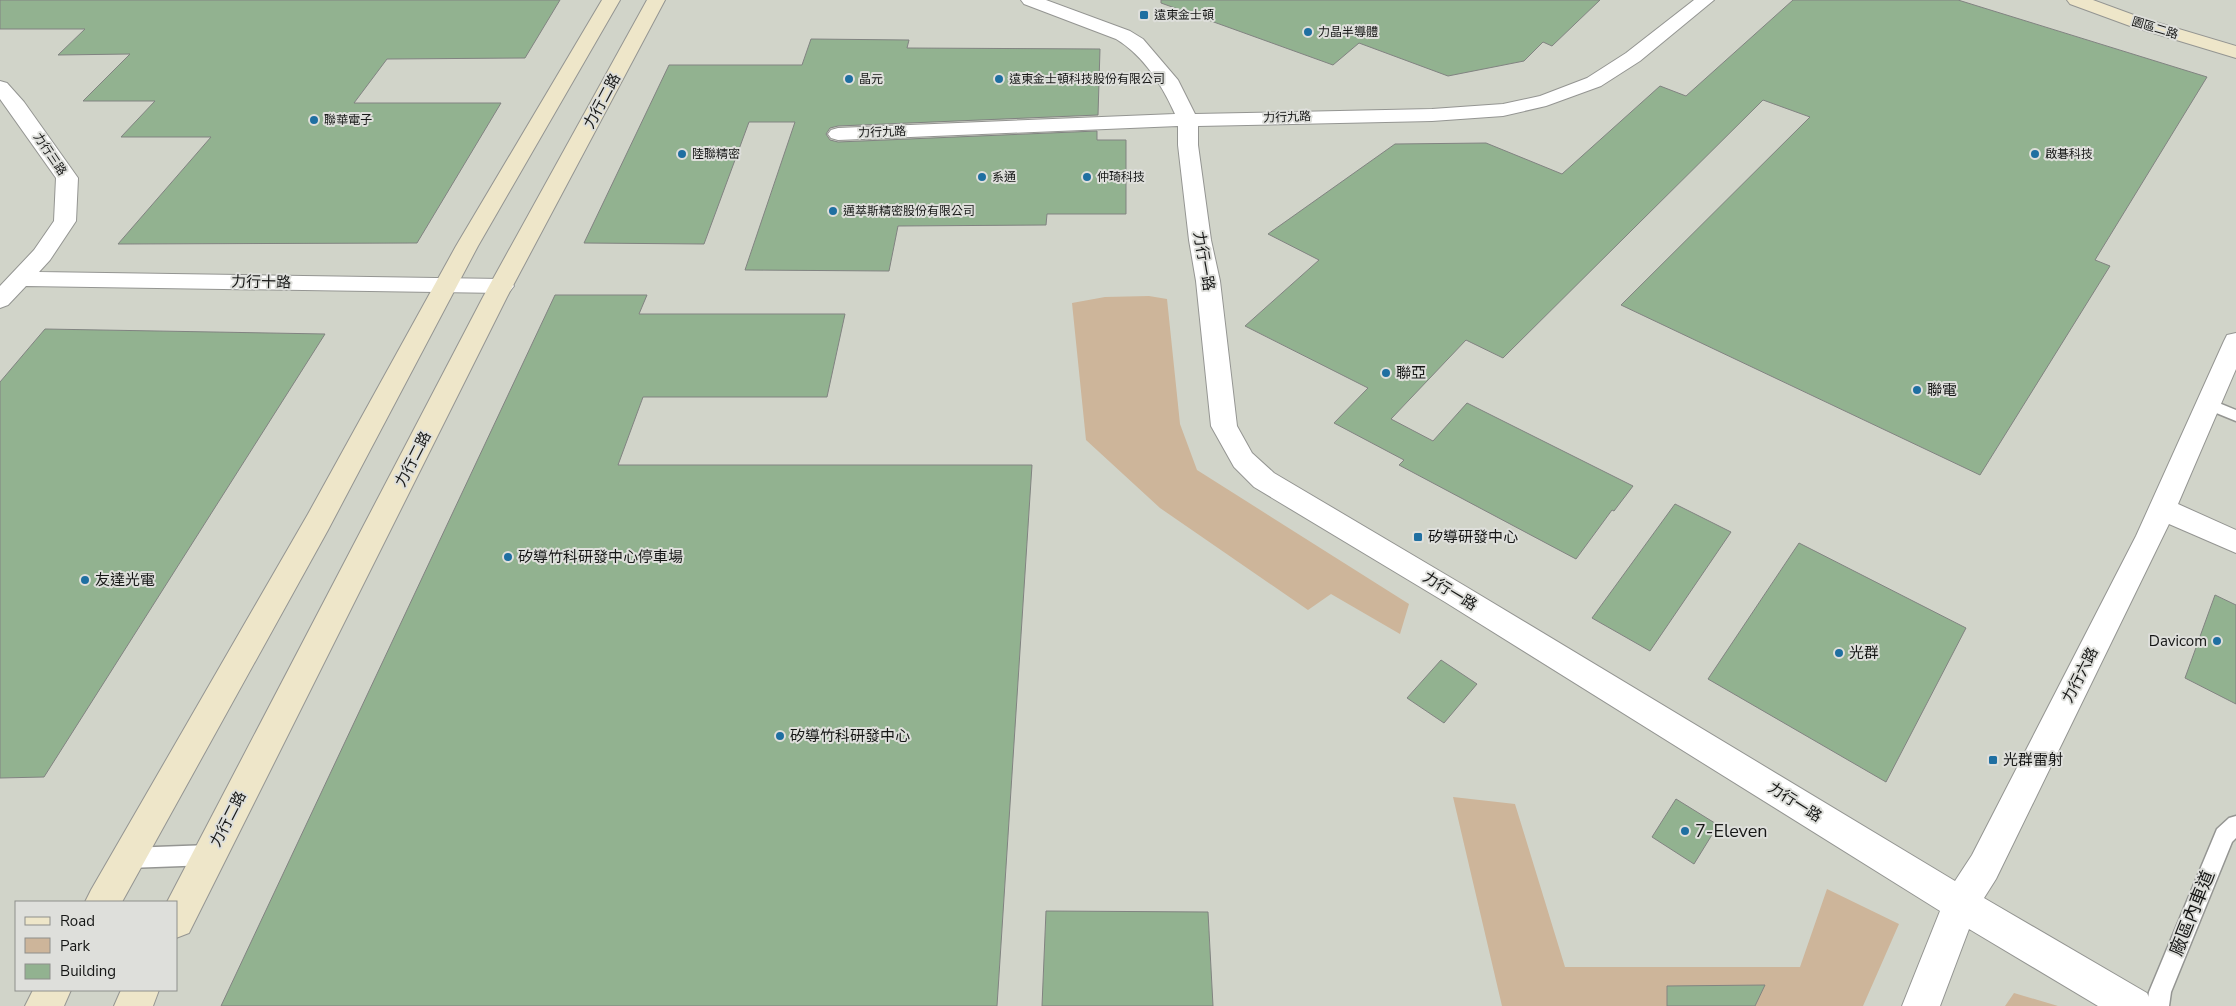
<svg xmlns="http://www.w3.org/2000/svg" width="2236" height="1006" font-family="'Nunito Sans','Noto Sans TC',sans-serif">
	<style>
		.built { fill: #d1d4c9; fill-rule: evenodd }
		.green { fill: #cdb59a }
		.building { fill: #92b290; stroke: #818381 }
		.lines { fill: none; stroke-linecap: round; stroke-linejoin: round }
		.lane-casing { stroke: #949592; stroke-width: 3 }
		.street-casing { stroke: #949592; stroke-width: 2 }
		.secondary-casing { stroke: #949592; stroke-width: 2 }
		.lane { fill: #fff; fill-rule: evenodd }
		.street { fill: #fff; fill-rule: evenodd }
		.secondary { fill: #eee6c9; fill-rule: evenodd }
		.poi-dot { fill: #1f6fa1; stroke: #dedfdb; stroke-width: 2 }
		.labels { text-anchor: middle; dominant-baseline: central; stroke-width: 4; stroke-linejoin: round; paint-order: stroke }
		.far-poi-label { font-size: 12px; fill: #161716; stroke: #dedfdb; text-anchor: start }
		.far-street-label { font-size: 12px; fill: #161716; stroke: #dedfdb }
		.street-label { font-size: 15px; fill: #161716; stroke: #dedfdb }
		.poi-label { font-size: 15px; fill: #161716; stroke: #dedfdb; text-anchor: start }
		.near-poi-label { font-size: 18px; fill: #161716; stroke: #dedfdb; text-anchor: start }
		.near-street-label { font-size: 18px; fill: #161716; stroke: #dedfdb }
	</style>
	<rect width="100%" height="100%" fill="#dedfdb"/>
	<path class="built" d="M0,0h2236v1006h-2236zM16,902h160v88h-160z"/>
	<path class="green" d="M1149,296l18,3 13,125 17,46 212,134 -9,30 -69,-40 -23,16 -148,-102 -74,-68 -14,-137 33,-6z
		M1453,797l62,7 50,163h235l27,-78 72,35 -36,82h-361z
		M2014,993l44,13h-53z"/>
	<path class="building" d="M0,0h560l-35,58 -138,1 -33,44h147l-84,140 -299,1 93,-107h-90l34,-36h-72l47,-47 -72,1 27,-26h-85z
		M1161,0h439l-48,46 -9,-4 -19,19 -76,15 -89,-33 -26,22 -172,-62z
		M1793,0h165l249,77 -112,183 15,6 -130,209 -359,-170 189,-188 -47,-17 -260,258 -37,-18 -75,79 42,22 34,-38 166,83 -19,25 -2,-1 -36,49 -177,-94 5,-5 -70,-37 34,-35 -123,-62 74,-66 -51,-26 127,-90 91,-1 76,31 98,-88 26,10z
		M811,39l98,1 -2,8 193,1 -2,66 -260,11 -8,2 -4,6 4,6 8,2 259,-11v9h29v74h-79l-1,11 -148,1 -9,45 -144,-1 50,-148h-46l-45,122 -120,-1 85,-178h133z
		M555,295h92l-8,19h206l-18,83h-184l-25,68h414l-35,541h-776z
		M45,329l280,5 -281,443 -44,1v-396z
		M1675,504l56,28 -81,119 -58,-33z
		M1799,543l167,85 -80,154 -178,-103z
		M2215,595l21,10v99l-51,-26z
		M1441,660l36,24 -33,39 -37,-25z
		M1676,799l42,26 -24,39 -42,-27z
		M1046,911l162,1 5,94h-171z
		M1765,985l-10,21h-88v-20z"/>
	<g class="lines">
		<defs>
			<path id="lane" d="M2209,399l27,11v11l-32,-13 -3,-4 3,-4z
				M2236,816v22l-4,4 -61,150 -2,14h-22l2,-14 68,-163 12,-11z
				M210,845l7,3 3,7 -3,7 -7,3 -82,3 -7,-3 -3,-7 3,-7 7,-3z"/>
			<path id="street" d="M1021,0h25l84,31 13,8 35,41 17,34 237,-5 71,-5 37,-8 47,-18 39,-25 68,-53h20l-74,61 -39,25 -55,20 -43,10 -71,5 -234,5v19l13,95 9,41 17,145 15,27 22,20 191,113 490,295 17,-26 164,-319 88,-195 3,-6 9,-2v36l-58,135 58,26v23l-67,-29 -173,355 -12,19 163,95 6,13h-55l-129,-77 -29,77h-38l38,-95 -495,-309 -191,-115 -20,-20 -23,-41 -15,-145 -7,-41 -11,-95v-19l-340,14 -7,-2 -3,-4 3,-4 7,-2 337,-14c-13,-29 -31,-58 -59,-75l-92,-35z
				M0,81l7,2 17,19 54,76 -2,43 -26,39 -11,12 463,7 8,2 4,5 -4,5 -8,2 -476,-7 -18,19 -8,3v-22l34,-36 20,-29 2,-43 -56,-79z"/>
			<path id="secondary" d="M602,0h18l-142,246 -150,284 -206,372h-37l6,-12 217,-376 148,-268z
				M647,0h18l-158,297 -318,636 -13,5v-36h-9l316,-605z
				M2067,0h26l49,18 94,28v12l-106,-32 -60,-22z
				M33,990h38l-7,16h-39z
				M121,990h38l-6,16h-39z"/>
		</defs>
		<use href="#lane" class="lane-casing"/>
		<use href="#street" class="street-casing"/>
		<use href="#secondary" class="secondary-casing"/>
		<use href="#lane" class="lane"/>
		<use href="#street" class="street"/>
		<use href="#secondary" class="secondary"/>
	</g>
	<g class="poi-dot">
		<rect x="1139" y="10" width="10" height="10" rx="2.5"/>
		<circle cx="1308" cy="32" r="5"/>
		<circle cx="849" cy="79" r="5"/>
		<circle cx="999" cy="79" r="5"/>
		<circle cx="314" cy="120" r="5"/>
		<circle cx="682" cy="154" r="5"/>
		<circle cx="2035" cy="154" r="5"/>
		<circle cx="982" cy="177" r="5"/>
		<circle cx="1087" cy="177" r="5"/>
		<circle cx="833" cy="211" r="5"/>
		<circle cx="1386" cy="373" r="5"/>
		<circle cx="1917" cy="390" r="5"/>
		<rect x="1413" y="532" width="10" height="10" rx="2.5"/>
		<circle cx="508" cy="557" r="5"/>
		<circle cx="85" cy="580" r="5"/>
		<circle cx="2217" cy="641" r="5"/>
		<circle cx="1839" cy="653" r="5"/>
		<circle cx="780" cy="736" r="5"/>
		<rect x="1988" y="755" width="10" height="10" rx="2.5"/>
		<circle cx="1685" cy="831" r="5"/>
	</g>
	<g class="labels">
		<g class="far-poi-label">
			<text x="1154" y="15">遠東金士頓</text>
			<text x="1318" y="32">力晶半導體</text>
			<text x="859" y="79">晶元</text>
			<text x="1009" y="79">遠東金士頓科技股份有限公司</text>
			<text x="324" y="120">聯華電子</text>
			<text x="692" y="154">陸聯精密</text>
			<text x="2045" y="154">啟碁科技</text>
			<text x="992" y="177">系通</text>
			<text x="1097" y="177">仲琦科技</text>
			<text x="843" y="211">邁萃斯精密股份有限公司</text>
		</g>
		<g class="far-street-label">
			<text transform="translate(2155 28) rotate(17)">園區二路</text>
			<text transform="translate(1287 117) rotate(-2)">力行九路</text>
			<text transform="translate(882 132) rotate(-2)">力行九路</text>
			<text transform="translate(50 154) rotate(56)">力行三路</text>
		</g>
		<g class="street-label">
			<text transform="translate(602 101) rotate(-62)">力行二路</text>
			<text transform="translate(1204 261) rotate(80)">力行一路</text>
			<text transform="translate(261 282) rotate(1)">力行十路</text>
			<text transform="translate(413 459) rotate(-63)">力行二路</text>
			<text transform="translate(1450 591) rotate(31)">力行一路</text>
			<text transform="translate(2080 675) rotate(-63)">力行六路</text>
			<text transform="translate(1795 802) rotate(32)">力行一路</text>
			<text transform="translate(228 819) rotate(-63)">力行二路</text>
		</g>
		<g class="poi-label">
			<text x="1396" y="373">聯亞</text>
			<text x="1927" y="390">聯電</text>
			<text x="1428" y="537">矽導研發中心</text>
			<text x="518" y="557">矽導竹科研發中心停車場</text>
			<text x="95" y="580">友達光電</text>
			<text x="2207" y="641" text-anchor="end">Davicom</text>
			<text x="1849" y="653">光群</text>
			<text x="790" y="736">矽導竹科研發中心</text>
			<text x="2003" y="760">光群雷射</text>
		</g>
		<g class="near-poi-label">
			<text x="1695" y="831">7-Eleven</text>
		</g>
		<g class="near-street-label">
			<text transform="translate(2192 913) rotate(-68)">廠區內車道</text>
		</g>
	</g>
	<rect x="15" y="901" width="162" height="90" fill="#dedfdb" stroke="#8e8f8c"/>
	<rect x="25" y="917" width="25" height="8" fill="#eee6c9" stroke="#8e8f8c"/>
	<text x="60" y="926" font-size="15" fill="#161716">Road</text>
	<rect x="25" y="938" width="25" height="15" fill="#cdb59a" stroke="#8e8f8c"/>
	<text x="60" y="951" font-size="15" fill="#161716">Park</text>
	<rect x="25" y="964" width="25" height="15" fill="#92b290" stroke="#8e8f8c"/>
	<text x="60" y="976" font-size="15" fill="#161716">Building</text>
</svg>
